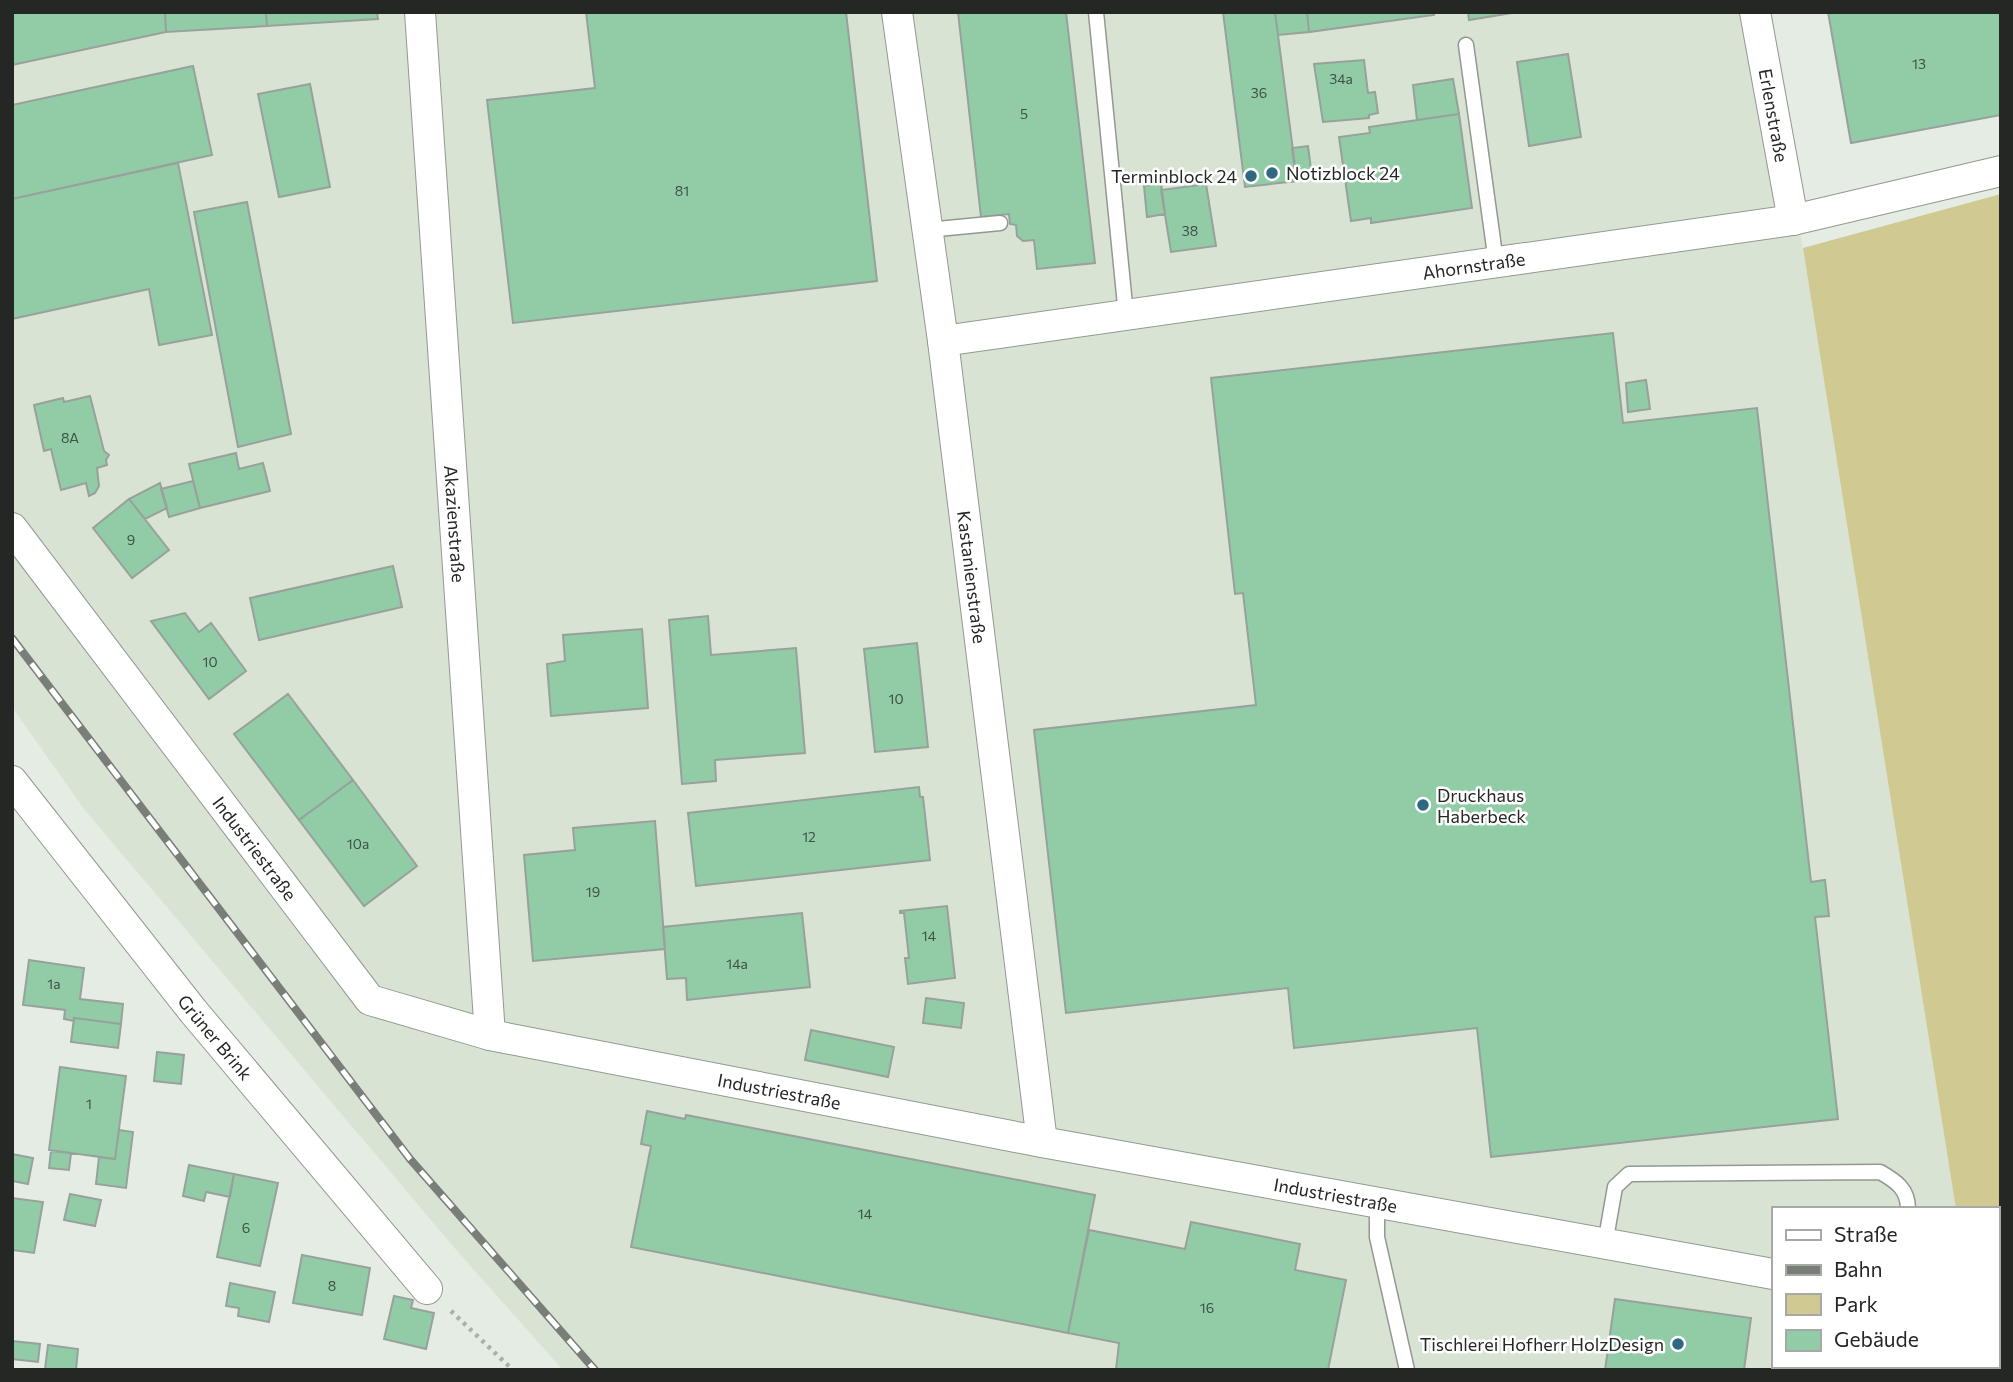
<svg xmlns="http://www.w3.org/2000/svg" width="2013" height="1382" font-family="Commissioner,sans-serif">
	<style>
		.built { fill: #d8e3d4 }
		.green { fill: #d0c992 }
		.building { fill: #91cca7; stroke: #98a19b; stroke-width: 2 }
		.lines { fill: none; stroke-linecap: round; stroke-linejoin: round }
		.lane-casing { stroke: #939991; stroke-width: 17 }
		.street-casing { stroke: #939991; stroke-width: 32 }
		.path { stroke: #aab0a9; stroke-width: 4.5; stroke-dasharray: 3.5 5; stroke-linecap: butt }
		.lane { stroke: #fff; stroke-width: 14 }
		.street { stroke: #fff; stroke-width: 30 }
		.rail-casing { stroke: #797e78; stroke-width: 8 }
		.rail { stroke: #fff; stroke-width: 5; stroke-dasharray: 16; stroke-linecap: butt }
		.poi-dot { fill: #2f6881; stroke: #fff; stroke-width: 2.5 }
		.labels { text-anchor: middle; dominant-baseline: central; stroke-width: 5; stroke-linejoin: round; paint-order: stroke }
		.number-label { font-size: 14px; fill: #3f5045 }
		.street-label { font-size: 18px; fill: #242724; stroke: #fff }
		.poi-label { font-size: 18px; fill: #242724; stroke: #fff; text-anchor: start }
	</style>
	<rect width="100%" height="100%" fill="#e5ece3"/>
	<path class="built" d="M12,12h1746l45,236 153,961h-183v157h224v-61l4,1v64h-1438l-105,-118 -374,-443 -72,-102z"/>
	<path class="green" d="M2001,194v1106l-4,-1v-90h-41l-153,-961z"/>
	<path class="building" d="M12,12h153l1,20 -154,33z
		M165,12h101l1,14 -101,6z
		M266,12h111l1,7 -111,7z
		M586,12h260l31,269 -364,42 -26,-223 108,-12z
		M958,12h108l29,251 -58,6 -3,-29 -11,1 -6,-5 -1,-11 -6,-1 -1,-10 -28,3z
		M1223,12h52l22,169 -52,6z
		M1275,12h32l2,20 -31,3z
		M1307,12h127v3l-125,17z
		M1468,12h50l-49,8z
		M1828,12h173v103l-150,28z
		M1568,54l13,83 -52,9 -12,-84z
		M1364,60l4,33 7,-1 3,21 -9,2v3l-46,4 -9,-58z
		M193,66l19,89 -200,44v-94z
		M1453,79l6,35 -42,6 -4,-35z
		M310,84l20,103 -51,10 -21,-103z
		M1459,114l13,94 -101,15v-5l-20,3 -12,-84 31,-4 -1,-6z
		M1308,146l4,31 -16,2 -4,-31z
		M178,163l34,172 -53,10 -10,-56 -137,30v-120z
		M1161,183l4,31 -18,3 -3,-31z
		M1206,184l10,62 -45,6 -10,-62z
		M247,202l44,232 -53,13 -44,-235z
		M1613,333l10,90 134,-15 54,474 14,-2 4,36 -14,1 23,202 -347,38 -14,-129 -183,20 -6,-60 -222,25 -32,-283 222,-25 -13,-112 -8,1 -24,-216z
		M1646,380l4,29 -22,3 -2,-29z
		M90,396l14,55 5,4 -3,5 1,5 -10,3 2,18 -4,7 -6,3 -3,-13 -25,7 -10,-41 -7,2 -10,-46 29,-7 1,4z
		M236,453l3,16 24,-6 7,28 -70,17 -11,-44z
		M193,481l7,27 -31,9 -8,-28z
		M160,483l7,25 -22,11 -16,-20z
		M129,499l40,51 -37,28 -39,-50z
		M393,566l9,41 -143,33 -9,-42z
		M185,613l14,19 12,-9 35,48 -37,28 -58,-78z
		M708,616l3,39 85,-7 9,105 -90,7 1,21 -34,3 -13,-164z
		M642,629l6,79 -97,8 -4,-52 18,-3 -2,-26z
		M917,643l11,104 -53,5 -11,-103z
		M288,694l65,86 -54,40 -65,-86z
		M353,780l64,86 -53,40 -65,-86z
		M919,787l1,10h3l7,63 -234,26 -8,-73z
		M655,821l10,128 -132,12 -9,-106 51,-5 -2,-22z
		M947,906l8,72 -47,6 -3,-26h4l-5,-45h-4v-2z
		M802,913l8,74 -123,13 -1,-22 -19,1 -4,-52z
		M29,960l55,8 -4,31 43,5 -2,20 -47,-6v3l-10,-2 1,-9 -42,-5z
		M926,998l38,5 -3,25 -38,-5z
		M74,1018l47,6 -3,24 -47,-6z
		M811,1030l83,17 -6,30 -83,-17z
		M157,1052l27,3 -3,29 -27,-3z
		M60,1067l66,9 -11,83 -66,-9z
		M647,1111l38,8 1,-4 409,80 -27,138 -437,-86 20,-101 -10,-2z
		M119,1130l14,2 -7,56 -30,-4 3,-27 16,2z
		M51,1151l20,2 -2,17 -20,-2z
		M12,1154l21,4 -5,26 -16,-3z
		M189,1165l45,9 -4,23 -24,-5 -2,9 -21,-5z
		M234,1174l44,9 -18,83 -43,-9z
		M70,1194l31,6 -6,26 -31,-6z
		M12,1198l31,4 -9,51 -22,-3z
		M1191,1222l109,22 -5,26 51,10 -18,90h-212l3,-27 -51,-10 21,-103 96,19z
		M302,1255l68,13 -8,47 -69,-12z
		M230,1283l45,9 -6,30 -31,-6 1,-8 -13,-2z
		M394,1296l19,4 -2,8 23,5 -8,36 -42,-10z
		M1615,1299l136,19 -7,52h-139z
		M12,1341l28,3 -2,18 -26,-3z
		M48,1345l30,4 -2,21 -31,-1z"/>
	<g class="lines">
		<defs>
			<path id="lane" d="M1096,12l30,303
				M1466,45l30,217
				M927,230l73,-7
				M1377,1202v35l30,133
				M1605,1244l10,-57 14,-13 251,-2c16,9 28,17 28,37
				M1900,1366l16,4
				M1793,1370v-4"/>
			<g id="street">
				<path id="s1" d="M420,12l70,1023"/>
				<path id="s2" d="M897,12l46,329 99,801"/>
				<path id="s3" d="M1755,12l38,208"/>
				<path id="s4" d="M943,341l850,-121 208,-49"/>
				<path id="s5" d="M12,528l358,472 120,35 552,107 731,132"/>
				<path id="s6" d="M12,781l181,230 234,278"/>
				<path d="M1997,1315h4"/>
			</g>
		</defs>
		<use href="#lane" class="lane-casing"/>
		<use href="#street" class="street-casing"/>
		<path class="path" d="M451,1311l62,59"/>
		<use href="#lane" class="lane"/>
		<use href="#street" class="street"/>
		<defs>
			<path id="rail" d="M12,638l398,521 185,211"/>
		</defs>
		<use href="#rail" class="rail-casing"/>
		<use href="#rail" class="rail"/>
	</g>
	<g class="poi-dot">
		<circle cx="1272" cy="173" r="7"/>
		<circle cx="1251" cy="176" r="7"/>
		<circle cx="1423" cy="805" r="7"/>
		<circle cx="1678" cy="1344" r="7"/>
	</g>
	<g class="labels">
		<g class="number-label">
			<text x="1919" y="63">13</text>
			<text x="1341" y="78">34a</text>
			<text x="1259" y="92">36</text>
			<text x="1024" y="113">5</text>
			<text x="682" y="190">81</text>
			<text x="1190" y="230">38</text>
			<text x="70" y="437">8A</text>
			<text x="131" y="539">9</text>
			<text x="210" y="661">10</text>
			<text x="896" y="698">10</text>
			<text x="809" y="836">12</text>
			<text x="358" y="843">10a</text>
			<text x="593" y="891">19</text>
			<text x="929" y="935">14</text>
			<text x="737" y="963">14a</text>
			<text x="54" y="983">1a</text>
			<text x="89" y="1103">1</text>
			<text x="865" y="1213">14</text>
			<text x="246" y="1227">6</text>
			<text x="332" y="1285">8</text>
			<text x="1207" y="1307">16</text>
		</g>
		<g class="street-label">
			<text stroke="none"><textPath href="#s3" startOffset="105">Erlenstraße</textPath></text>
			<text stroke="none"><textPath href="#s4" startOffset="536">Ahornstraße</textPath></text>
			<text stroke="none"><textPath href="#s1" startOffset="513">Akazienstraße</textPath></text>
			<text stroke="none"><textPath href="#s2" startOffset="570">Kastanienstraße</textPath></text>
			<text stroke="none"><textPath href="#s5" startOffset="402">Industriestraße</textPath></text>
			<text stroke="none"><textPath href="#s6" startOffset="327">Grüner Brink</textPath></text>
			<text stroke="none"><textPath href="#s5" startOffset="1012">Industriestraße</textPath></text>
			<text stroke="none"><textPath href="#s5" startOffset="1578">Industriestraße</textPath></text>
		</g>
		<g class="poi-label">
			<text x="1286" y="173">Notizblock 24</text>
			<text x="1237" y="176" text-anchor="end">Terminblock 24</text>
			<text x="1437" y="795">Druckhaus<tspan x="1437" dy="21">Haberbeck</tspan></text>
			<text x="1664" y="1344" text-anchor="end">Tischlerei Hofherr HolzDesign</text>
		</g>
	</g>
	<rect width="2013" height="1382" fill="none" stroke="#242724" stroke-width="28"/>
	<rect x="1772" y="1207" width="228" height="161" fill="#ffffff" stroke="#a7a9a7" stroke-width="2"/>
	<rect x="1786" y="1230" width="35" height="10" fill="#ffffff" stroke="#a7a9a7" stroke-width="2"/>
	<text x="1834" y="1242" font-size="21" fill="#242724">Straße</text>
	<rect x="1786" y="1265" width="35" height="10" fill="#797e78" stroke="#a7a9a7" stroke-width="2"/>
	<text x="1834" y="1277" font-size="21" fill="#242724">Bahn</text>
	<rect x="1786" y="1294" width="35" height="21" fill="#d0c992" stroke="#a7a9a7" stroke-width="2"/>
	<text x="1834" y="1312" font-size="21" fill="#242724">Park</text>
	<rect x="1786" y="1330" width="35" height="21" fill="#91cca7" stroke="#a7a9a7" stroke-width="2"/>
	<text x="1834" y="1347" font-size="21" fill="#242724">Gebäude</text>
</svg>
